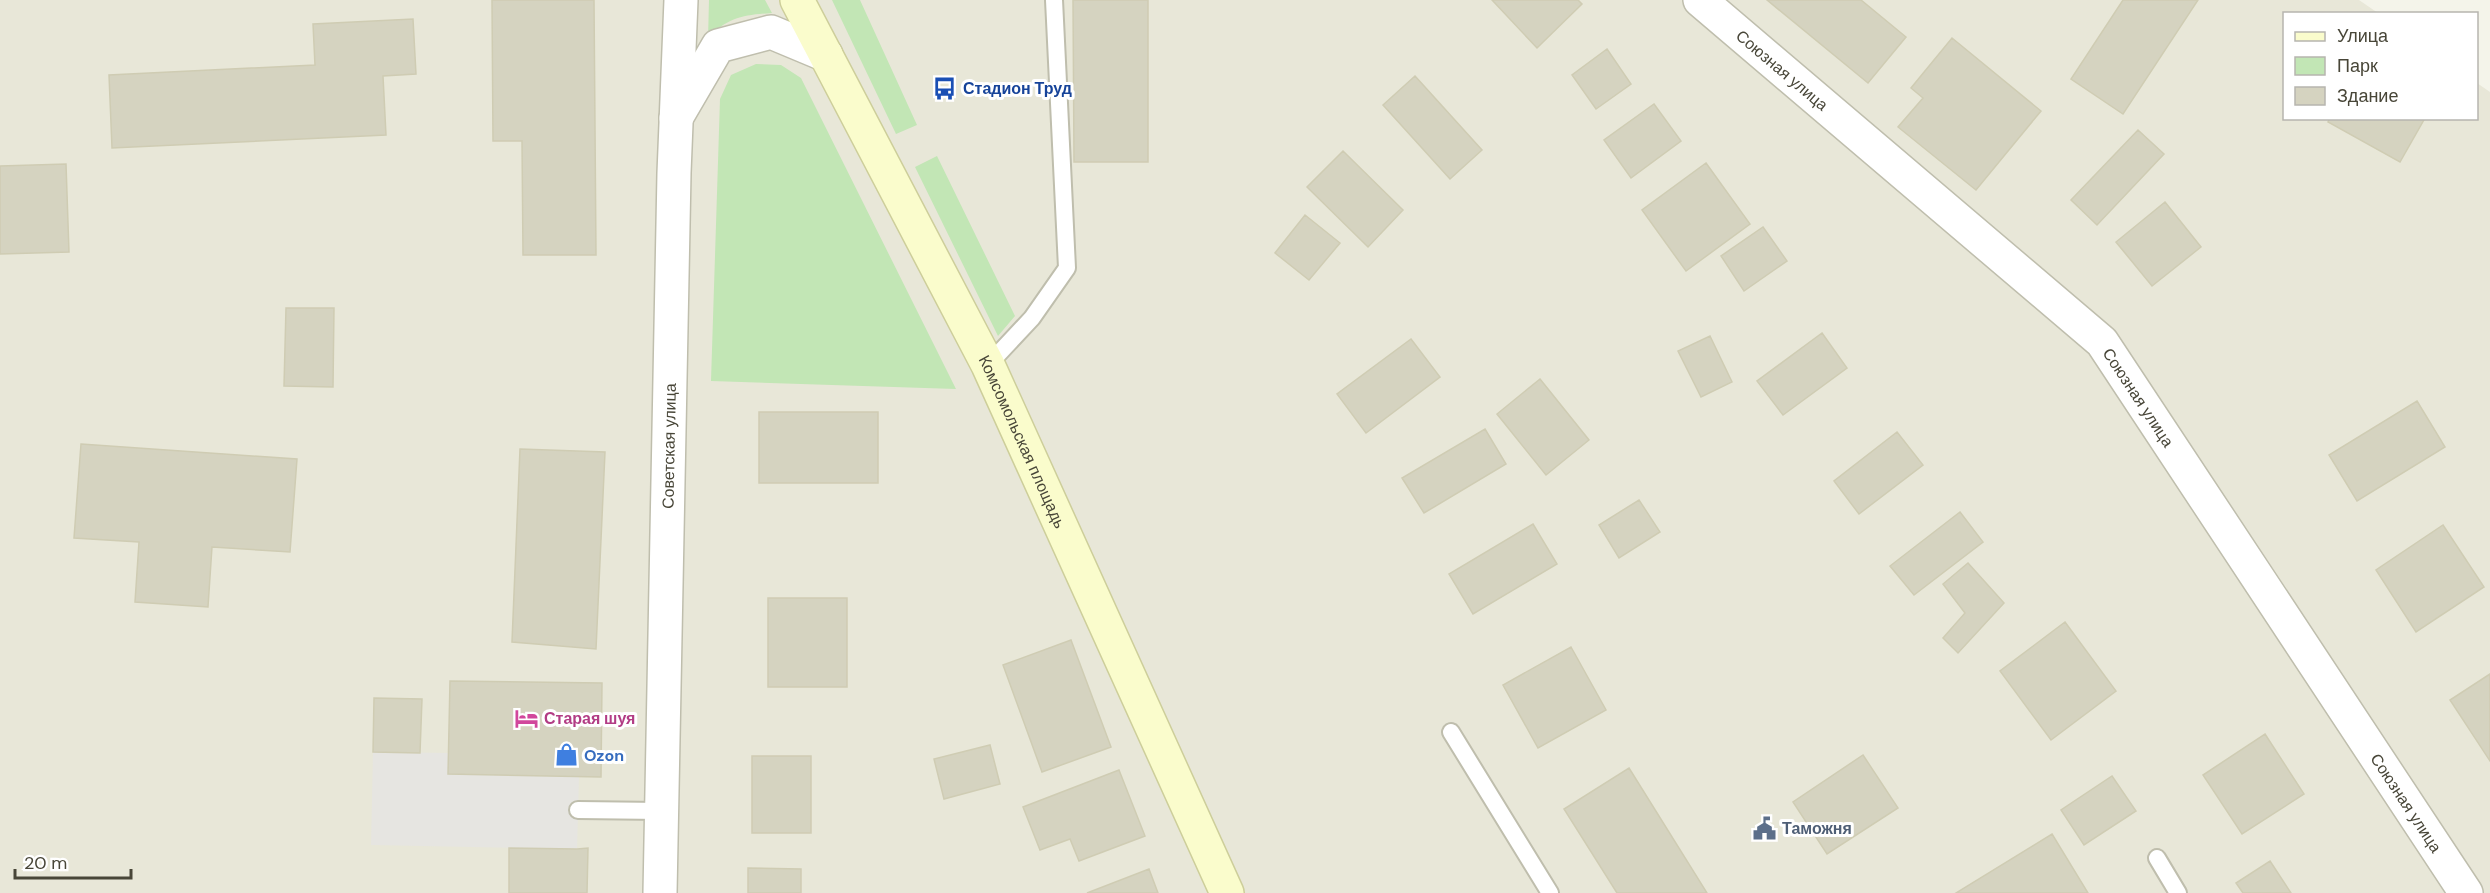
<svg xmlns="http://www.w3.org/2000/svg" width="2490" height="893" font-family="'DM Sans',sans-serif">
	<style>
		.residential { fill: #e8e7d8 }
		.green { fill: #c2e6b5 }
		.parking { fill: #e6e5e1 }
		.building { fill: #d5d3c0; stroke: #cfccb3; stroke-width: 1.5 }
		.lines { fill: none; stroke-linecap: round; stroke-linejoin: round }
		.service-casing { stroke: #bfbead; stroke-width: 20 }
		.minor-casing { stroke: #bfbead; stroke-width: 36 }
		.tertiary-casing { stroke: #bfbead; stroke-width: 36 }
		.secondary-casing { stroke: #cdce9a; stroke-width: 36 }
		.service { stroke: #fff; stroke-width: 16 }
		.minor { stroke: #fff; stroke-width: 33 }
		.tertiary { stroke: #fff; stroke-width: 33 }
		.secondary { stroke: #fafccc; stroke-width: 33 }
		.labels { text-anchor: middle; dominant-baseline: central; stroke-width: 6; stroke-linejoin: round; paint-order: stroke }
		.street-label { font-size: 16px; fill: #484638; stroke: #fff }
		.transit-label { font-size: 16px; font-weight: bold; fill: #164399; stroke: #fff; text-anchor: start }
		.hotel-label { font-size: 16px; font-weight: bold; fill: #b23c85; stroke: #fff; text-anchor: start }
		.shop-label { font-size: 16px; font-weight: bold; fill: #366cbe; stroke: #fff; text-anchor: start }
		.service-label { font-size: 16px; font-weight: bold; fill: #4e5e75; stroke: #fff; text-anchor: start }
	</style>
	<rect width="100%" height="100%" fill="#f4f4ea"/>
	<path class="residential" d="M0,0h2359l19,13 -94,1v104h192l1,-35 13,9v801h-2490z"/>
	<path class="green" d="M709,0h56l7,13c-28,2 -45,4 -64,26z
		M832,0h28l57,125 -21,9z
		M756,64l25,1 20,13 155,311 -245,-8 9,-282 11,-24z
		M937,156l78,160 -17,20 -83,-169z"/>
	<path class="parking" d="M373,752l76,1v21l130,3 -2,72 -206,-4z"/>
	<path class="building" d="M492,0h102l2,255h-73l-1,-114h-29z
		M1073,0h75v162h-74z
		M1492,0h86l4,4 -45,44z
		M1767,0h94l45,37 -38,46z
		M2123,0h75l-75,114 -52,-35z
		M413,19l3,55 -33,2 3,59 -274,13 -3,-73 206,-10 -2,-41z
		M1952,38l89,73 -65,79 -78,-63 25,-29 -12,-10z
		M1607,49l24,35 -35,25 -24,-34z
		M1415,76l67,74 -32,29 -67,-74z
		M1654,104l27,37 -50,37 -27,-38z
		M2330,118h95l-25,44 -72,-40z
		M2138,130l26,24 -67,71 -26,-25z
		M1343,151l60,59 -35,37 -61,-60z
		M1706,163l44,61 -64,47 -44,-61z
		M66,164l3,88 -69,2v-88z
		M2165,202l36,45 -49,39 -36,-44z
		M1305,215l35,28 -31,37 -34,-27z
		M1763,227l24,34 -43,30 -23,-35z
		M286,308h48l-1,79 -49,-1z
		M1822,333l25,35 -64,47 -26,-34z
		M1710,336l22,46 -31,15 -23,-46z
		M1411,339l29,38 -74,56 -29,-39z
		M1540,379l49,61 -43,35 -49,-61z
		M2417,401l28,46 -88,54 -28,-46z
		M759,412h119v71h-119z
		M1485,429l21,35 -82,49 -22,-35z
		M1897,432l26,33 -64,49 -25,-33z
		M81,444l216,15 -7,93 -78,-5 -4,60 -73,-5 4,-60 -65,-4z
		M520,449l85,3 -9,197 -84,-7z
		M1639,500l21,32 -41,26 -20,-33z
		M1960,512l23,30 -69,53 -24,-29z
		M1533,524l24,40 -84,50 -24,-40z
		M2443,525l41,62 -68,45 -40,-62z
		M1968,563l36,40 -46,50 -15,-15 22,-25 -22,-29z
		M768,598h79v89h-79z
		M2065,622l51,69 -65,49 -51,-69z
		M1071,640l40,107 -69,25 -39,-107z
		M1571,647l35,63 -68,38 -35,-63z
		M2490,674v87l-40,-61z
		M450,681l152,2 -1,94 -153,-3z
		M374,698l48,1 -2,54 -47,-1z
		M2265,734l39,60 -62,40 -39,-59z
		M990,745l10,39 -56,15 -10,-40z
		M1863,755l35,53 -71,46 -34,-52z
		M752,756h59v77h-59z
		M1629,768l78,125h-90l-53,-84z
		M1119,770l26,66 -66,25 -9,-22 -30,11 -17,-43z
		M2112,776l24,35 -52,34 -23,-35z
		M2052,834l36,59h-132z
		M509,848l68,1 11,-1 -1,45h-78z
		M2270,861l21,32h-48l-7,-10z
		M748,868l53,1v24h-53z
		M1149,869l9,24h-71z"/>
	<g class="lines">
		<defs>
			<path id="service" d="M988,365l44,-47 35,-50 -13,-268
				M1451,732l99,161
				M578,810l83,1
				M2157,858l21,35"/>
			<g id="minor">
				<path id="s1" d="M1700,0l402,342 364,551"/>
				<path d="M676,118l42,-72 53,-14 55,23"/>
			</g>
			<g id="tertiary">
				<path id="s2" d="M660,893l14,-720 7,-173"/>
			</g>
			<g id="secondary">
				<path id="s3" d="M797,0l191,365 239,528"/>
			</g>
		</defs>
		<use href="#service" class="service-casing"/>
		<use href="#minor" class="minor-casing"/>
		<use href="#tertiary" class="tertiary-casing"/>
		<use href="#secondary" class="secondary-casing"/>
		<use href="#service" class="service"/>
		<use href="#minor" class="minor"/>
		<use href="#tertiary" class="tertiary"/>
		<use href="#secondary" class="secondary"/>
	</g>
	<defs>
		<symbol id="bus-bare" viewBox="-9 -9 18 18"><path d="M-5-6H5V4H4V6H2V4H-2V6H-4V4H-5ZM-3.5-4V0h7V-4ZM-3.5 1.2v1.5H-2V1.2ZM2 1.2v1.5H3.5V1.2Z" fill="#1a4fb4" stroke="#fff" stroke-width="2.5" paint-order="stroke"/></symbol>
		<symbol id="hotel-bare" viewBox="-9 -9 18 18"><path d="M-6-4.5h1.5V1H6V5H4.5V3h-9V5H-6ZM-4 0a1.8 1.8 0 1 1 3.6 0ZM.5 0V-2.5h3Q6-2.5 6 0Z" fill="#d1479c" stroke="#fff" stroke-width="2.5" paint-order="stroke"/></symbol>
		<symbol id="shop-bare" viewBox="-9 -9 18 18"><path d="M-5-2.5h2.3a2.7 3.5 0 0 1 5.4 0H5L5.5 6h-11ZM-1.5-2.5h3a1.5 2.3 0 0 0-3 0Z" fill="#3f7fe0" stroke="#fff" stroke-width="2.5" paint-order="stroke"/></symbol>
		<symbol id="civic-bare" viewBox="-9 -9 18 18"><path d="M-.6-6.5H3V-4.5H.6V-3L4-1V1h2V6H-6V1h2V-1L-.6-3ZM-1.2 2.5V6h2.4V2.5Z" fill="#5c6f8a" stroke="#fff" stroke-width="2.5" paint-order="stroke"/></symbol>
	</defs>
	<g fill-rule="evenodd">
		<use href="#bus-bare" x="928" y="72" width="33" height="33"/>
		<use href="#hotel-bare" x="510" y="702" width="33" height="33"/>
		<use href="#shop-bare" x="550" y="738" width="33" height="33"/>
		<use href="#civic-bare" x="1748" y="812" width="33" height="33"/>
	</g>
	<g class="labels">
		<g class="street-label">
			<text stroke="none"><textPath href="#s1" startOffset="108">Союзная улица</textPath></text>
			<text stroke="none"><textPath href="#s1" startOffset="594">Союзная улица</textPath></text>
			<text stroke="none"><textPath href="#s3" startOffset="496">Комсомольская площадь</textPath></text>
			<text stroke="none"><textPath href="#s2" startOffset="447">Советская улица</textPath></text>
			<text stroke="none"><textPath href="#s1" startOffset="1080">Союзная улица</textPath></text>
		</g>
		<g class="transit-label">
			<text x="963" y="88">Стадион Труд</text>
		</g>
		<g class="hotel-label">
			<text x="544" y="718">Старая шуя</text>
		</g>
		<g class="shop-label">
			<text x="584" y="755">Ozon</text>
		</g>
		<g class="service-label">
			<text x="1782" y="828">Таможня</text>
		</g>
	</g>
	<rect x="2283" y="12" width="195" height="108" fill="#ffffff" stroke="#b6b5af" stroke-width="1.5"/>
	<rect x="2295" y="32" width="30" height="9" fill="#fafccc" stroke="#b6b5af" stroke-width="1.5"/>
	<text x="2337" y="42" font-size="18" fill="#484638">Улица</text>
	<rect x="2295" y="57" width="30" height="18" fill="#c2e6b5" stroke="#b6b5af" stroke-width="1.5"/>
	<text x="2337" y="72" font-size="18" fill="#484638">Парк</text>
	<rect x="2295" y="87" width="30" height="18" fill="#d5d3c0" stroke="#b6b5af" stroke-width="1.5"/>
	<text x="2337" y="102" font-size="18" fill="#484638">Здание</text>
	<path d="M15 869v9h116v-9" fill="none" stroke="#484638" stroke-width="3"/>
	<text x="24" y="869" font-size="18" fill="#484638" stroke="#ffffff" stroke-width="4.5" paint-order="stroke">20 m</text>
</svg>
